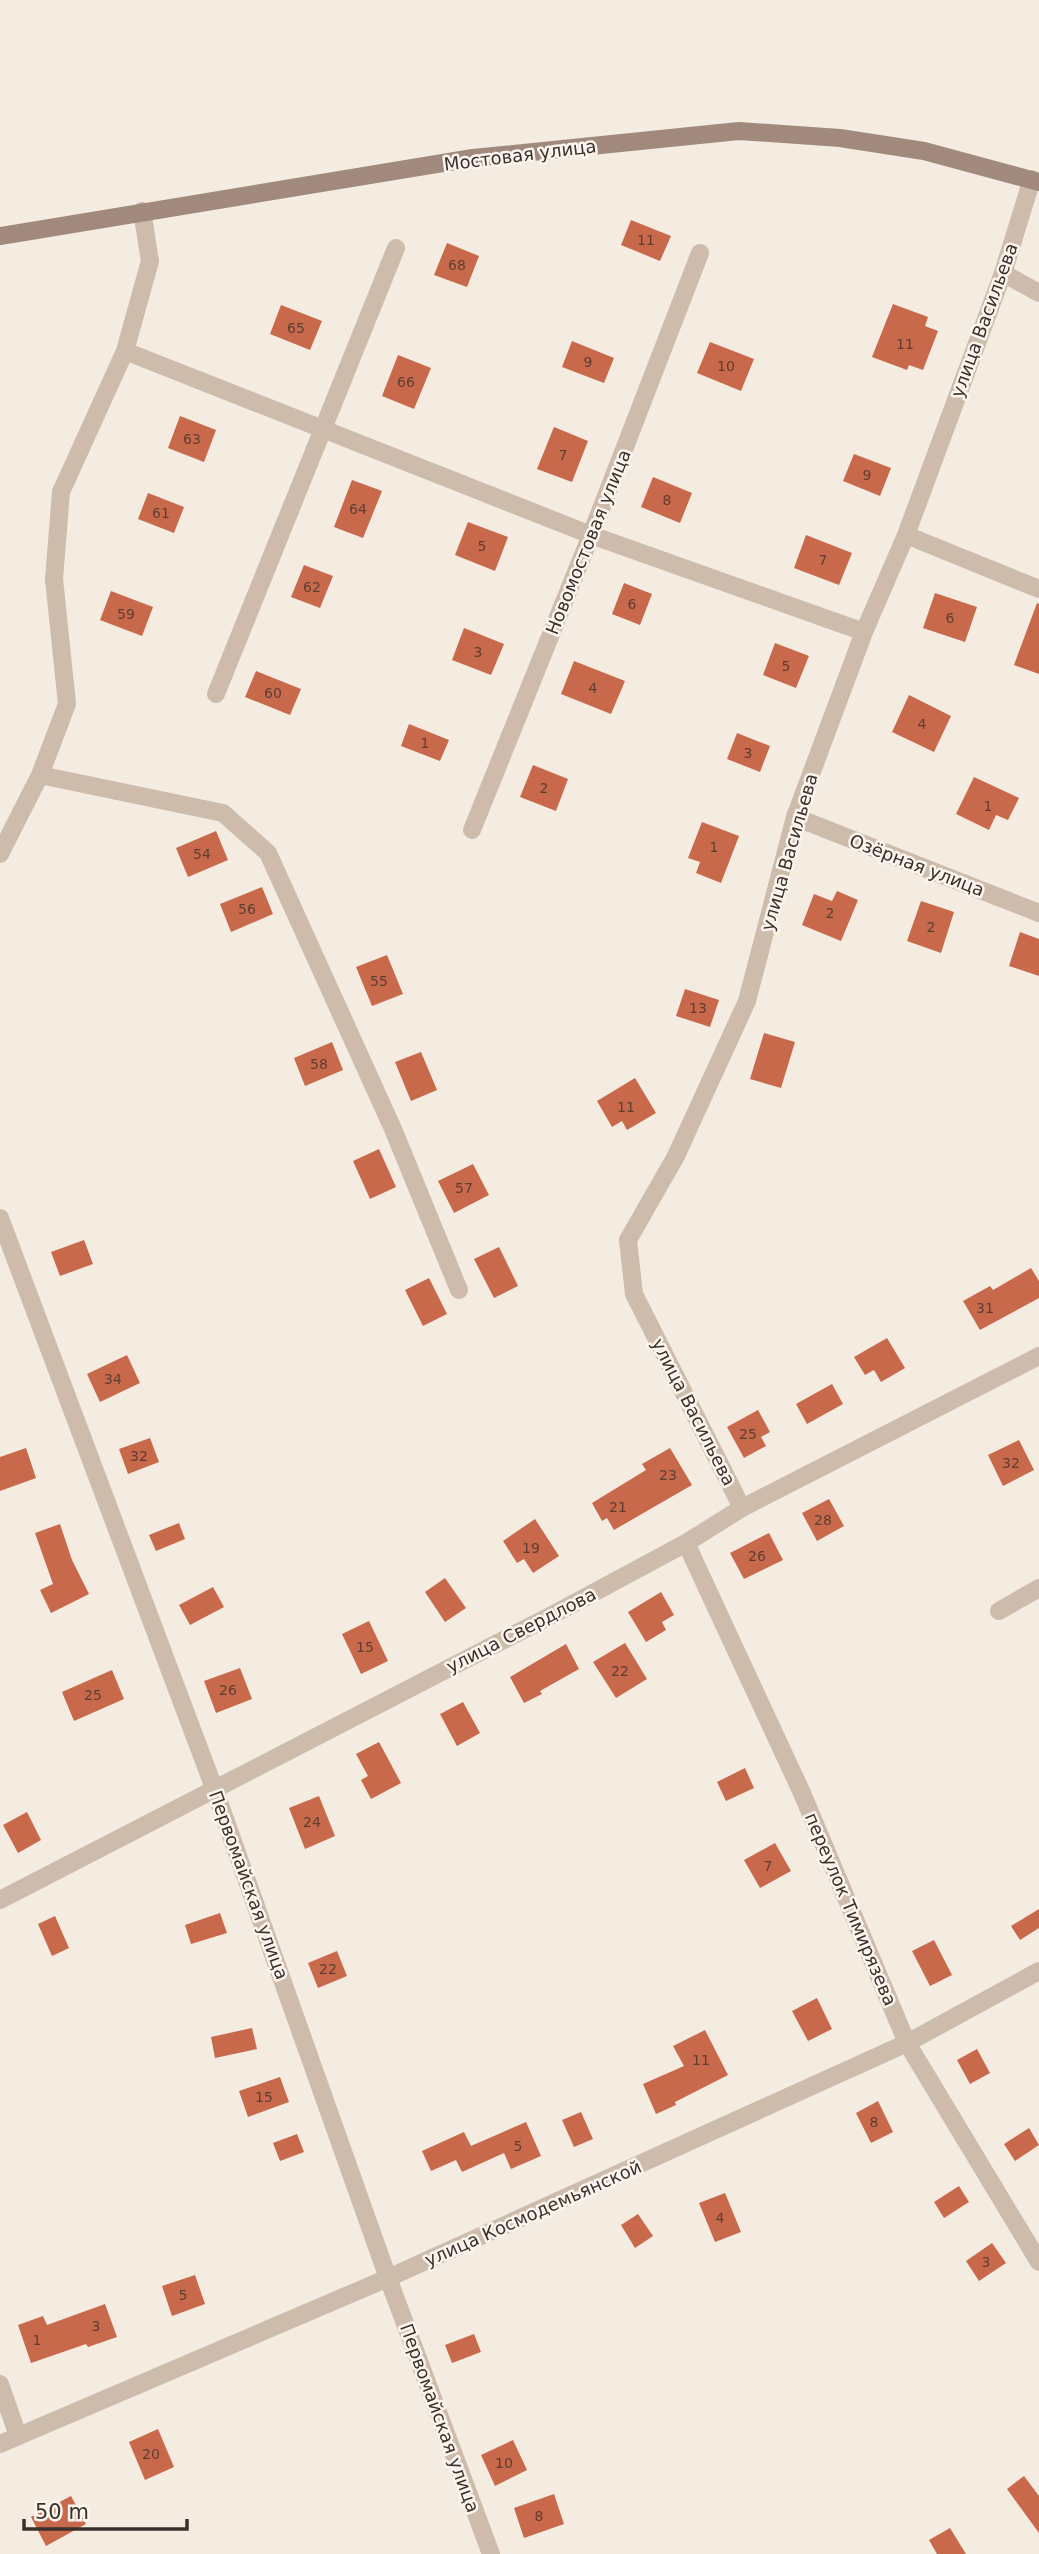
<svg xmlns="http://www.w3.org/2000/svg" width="1039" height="2554" font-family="'DejaVu Sans',sans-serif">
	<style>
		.building { fill: #c8694b }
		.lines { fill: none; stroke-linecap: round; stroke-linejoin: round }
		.street { stroke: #cdbbac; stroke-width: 18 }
		.secondary { stroke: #a18a7d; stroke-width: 18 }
		.labels { text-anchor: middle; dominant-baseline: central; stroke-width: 5; stroke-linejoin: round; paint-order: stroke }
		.number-label { font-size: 14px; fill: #5e3e33 }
		.street-label { font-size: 18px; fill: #3b302b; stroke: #fbf5ee }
	</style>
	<rect width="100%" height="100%" fill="#f4ebe1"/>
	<path class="building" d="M631,220l40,16 -11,25 -39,-16z
		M447,243l32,13 -12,31 -33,-12z
		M893,304l35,13 -3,9 13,5 -15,39 -14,-5 -2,5 -35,-13z
		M281,305l41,16 -12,29 -40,-16z
		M572,341l42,17 -10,25 -42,-16z
		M710,342l44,17 -13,32 -44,-18z
		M398,355l33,13 -17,41 -32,-13z
		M180,416l36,14 -12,32 -36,-14z
		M554,427l34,14 -16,41 -35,-13z
		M854,454l37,14 -11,28 -37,-15z
		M653,477l39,16 -12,30 -39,-16z
		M352,480l30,11 -19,47 -29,-11z
		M148,493l36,14 -10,26 -36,-14z
		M468,522l40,15 -13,34 -40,-16z
		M806,535l46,18 -13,32 -45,-17z
		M304,565l29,11 -13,32 -29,-11z
		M624,583l28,11 -12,31 -28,-11z
		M111,591l42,16 -11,29 -42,-16z
		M935,593l42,14 -12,35 -42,-14z
		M1037,603l2,1v70l-25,-9z
		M464,628l40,16 -13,31 -39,-15z
		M775,643l34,13 -13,32 -33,-13z
		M574,661l51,20 -14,33 -50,-20z
		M256,671l45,18 -11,26 -45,-18z
		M909,695l42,21 -17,36 -42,-20z
		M409,724l40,16 -9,21 -39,-15z
		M737,733l33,13 -10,26 -33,-13z
		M533,765l35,14 -12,32 -36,-14z
		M974,777l45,21 -11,22 -12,-5 -7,15 -33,-16z
		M702,822l37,14 -18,47 -25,-10 4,-11 -12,-4z
		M216,831l12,29 -40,17 -12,-29z
		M262,887l11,27 -42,18 -11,-28z
		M837,891l21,9 -17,41 -39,-16 12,-31 18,7z
		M921,901l33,11 -13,41 -34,-12z
		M1020,932l19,7v37l-30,-10z
		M387,955l16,39 -31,12 -16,-39z
		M685,989l34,11 -9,27 -34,-11z
		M764,1033l31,9 -14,46 -31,-9z
		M332,1042l11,28 -38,16 -11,-28z
		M421,1052l16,38 -26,11 -16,-39z
		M635,1078l21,35 -29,17 -5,-9 -10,6 -15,-26z
		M379,1149l17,38 -26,12 -17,-38z
		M473,1164l16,31 -35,18 -16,-32z
		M84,1240l9,24 -33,12 -9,-24z
		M499,1247l19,39 -24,12 -20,-39z
		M1031,1268l8,13v17l-59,32 -17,-29 27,-15 3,4z
		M429,1278l18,36 -24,12 -18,-36z
		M887,1338l18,30 -24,14 -7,-12 -9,5 -11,-18z
		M127,1355l13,28 -40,19 -13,-28z
		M832,1384l11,20 -36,20 -11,-20z
		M758,1410l12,22 -9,5 5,9 -22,12 -17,-31z
		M150,1438l9,24 -31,12 -9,-25z
		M1019,1440l15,30 -31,16 -15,-31z
		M26,1448l10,30 -36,13v-34z
		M670,1448l22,37 -78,45 -7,-12 -5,3 -10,-18 54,-33 -4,-6z
		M829,1499l15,27 -27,15 -15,-28z
		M535,1519l24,37 -26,17 -9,-14 -7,4 -14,-22z
		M179,1523l6,16 -29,12 -7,-16z
		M60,1524l12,36 17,34 -38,19 -11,-23 13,-6 -18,-51z
		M769,1533l14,27 -39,19 -14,-26z
		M445,1578l21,30 -21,14 -20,-30z
		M213,1587l11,20 -34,18 -11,-20z
		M661,1592l13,23 -12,7 4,8 -20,12 -18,-30z
		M369,1621l19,40 -27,13 -19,-40z
		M625,1643l22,36 -31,19 -23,-36z
		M566,1644l13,25 -39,22 2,3 -18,9 -14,-26z
		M240,1668l12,31 -36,14 -12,-32z
		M112,1670l12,29 -50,22 -12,-29z
		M463,1702l17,31 -23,13 -17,-32z
		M379,1742l22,41 -30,16 -10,-19 7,-4 -12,-22z
		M745,1768l9,20 -28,13 -9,-19z
		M319,1796l16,40 -30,13 -16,-41z
		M27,1812l14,28 -23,13 -15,-28z
		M775,1843l16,28 -31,17 -16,-28z
		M1039,1909v19l-19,12 -9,-14z
		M220,1913l7,20 -36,11 -6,-19z
		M55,1916l14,32 -17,8 -14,-32z
		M934,1940l18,35 -22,11 -18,-35z
		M337,1951l10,25 -29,12 -10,-25z
		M817,1998l15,31 -24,12 -16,-30z
		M252,2028l5,21 -42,9 -4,-21z
		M705,2030l23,45 -53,27 1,3 -20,9 -13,-30 41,-18 -11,-20z
		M977,2049l13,24 -20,11 -13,-24z
		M280,2077l9,25 -41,15 -9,-26z
		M878,2101l15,31 -22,11 -15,-30z
		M581,2112l12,27 -19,8 -12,-27z
		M526,2122l15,34 -30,13 -7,-16 -42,19 -6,-12 -25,11 -9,-20 42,-19 7,14z
		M1029,2128l10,17 -24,16 -11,-17z
		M297,2134l7,18 -24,9 -7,-18z
		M959,2186l10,16 -25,16 -10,-16z
		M725,2193l16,39 -26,10 -16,-39z
		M638,2214l15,22 -18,12 -14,-23z
		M992,2243l14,20 -27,18 -13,-20z
		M195,2275l10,29 -33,12 -10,-30z
		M105,2304l12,33 -29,10 -2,-3 -55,19 -13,-38 25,-9 4,9z
		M474,2334l7,18 -29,11 -7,-18z
		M158,2429l16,38 -29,13 -16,-38z
		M513,2440l14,30 -32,16 -14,-31z
		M1024,2476l15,20v37l-32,-44z
		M554,2494l10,30 -40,14 -10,-30z
		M71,2496l15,28 -40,22 -15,-29z
		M950,2528l16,26h-29l-8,-14z"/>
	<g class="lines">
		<path class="street" d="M1003,273l36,20
			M125,351l466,184 273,97
			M906,535l133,54
			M216,694l180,-446
			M40,775l183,38 45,40 125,276 66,161
			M795,817l244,96
			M472,830l119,-295 109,-282
			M0,854l40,-79 27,-71 -13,-125 7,-87 64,-141 25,-90 -8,-50
			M0,1218l214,570 174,490 103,276
			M742,1508l-108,-214 -6,-54 48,-84 71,-155 48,-184 69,-185 42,-97 97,-262 29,-94
			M686,1543l116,250 105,250 132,219
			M999,1611l40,-23
			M0,1900l554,-286 132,-71 56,-35 297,-152
			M0,2384l18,52
			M0,2444l388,-166 519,-235 132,-72"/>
		<path class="secondary" d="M0,236l473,-78 266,-27 101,7 84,13 115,31"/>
	</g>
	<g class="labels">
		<g class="number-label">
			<text x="646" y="240">11</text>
			<text x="457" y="265">68</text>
			<text x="296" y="328">65</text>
			<text x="905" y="344">11</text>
			<text x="588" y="362">9</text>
			<text x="726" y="366">10</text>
			<text x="406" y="382">66</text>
			<text x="192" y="439">63</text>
			<text x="563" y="455">7</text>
			<text x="867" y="475">9</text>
			<text x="667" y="500">8</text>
			<text x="358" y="509">64</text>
			<text x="161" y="513">61</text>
			<text x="482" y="546">5</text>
			<text x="823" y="560">7</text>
			<text x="312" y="587">62</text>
			<text x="632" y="604">6</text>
			<text x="126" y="614">59</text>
			<text x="950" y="618">6</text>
			<text x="478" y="652">3</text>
			<text x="786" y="666">5</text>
			<text x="593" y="688">4</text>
			<text x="273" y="693">60</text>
			<text x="922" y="724">4</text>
			<text x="425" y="743">1</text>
			<text x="748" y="753">3</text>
			<text x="544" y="788">2</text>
			<text x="988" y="806">1</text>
			<text x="714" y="847">1</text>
			<text x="202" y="854">54</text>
			<text x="247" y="909">56</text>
			<text x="830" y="913">2</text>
			<text x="931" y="927">2</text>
			<text x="379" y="981">55</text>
			<text x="698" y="1008">13</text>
			<text x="319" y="1064">58</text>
			<text x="626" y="1107">11</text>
			<text x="464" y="1188">57</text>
			<text x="985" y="1308">31</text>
			<text x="113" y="1379">34</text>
			<text x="748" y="1434">25</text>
			<text x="139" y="1456">32</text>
			<text x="1011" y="1463">32</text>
			<text x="668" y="1475">23</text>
			<text x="618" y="1507">21</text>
			<text x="823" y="1520">28</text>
			<text x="531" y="1548">19</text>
			<text x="757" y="1556">26</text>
			<text x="365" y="1647">15</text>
			<text x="620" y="1671">22</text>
			<text x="228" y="1690">26</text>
			<text x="93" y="1695">25</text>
			<text x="312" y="1822">24</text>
			<text x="768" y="1866">7</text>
			<text x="328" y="1969">22</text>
			<text x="701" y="2060">11</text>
			<text x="264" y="2097">15</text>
			<text x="874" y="2122">8</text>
			<text x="518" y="2146">5</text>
			<text x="720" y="2218">4</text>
			<text x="986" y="2262">3</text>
			<text x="183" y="2295">5</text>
			<text x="96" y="2326">3</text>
			<text x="37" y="2340">1</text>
			<text x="151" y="2454">20</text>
			<text x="504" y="2463">10</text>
			<text x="539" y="2516">8</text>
		</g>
		<g class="street-label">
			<text transform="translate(520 155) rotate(-7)">Мостовая улица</text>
			<text transform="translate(984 320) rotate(-70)">улица Васильева</text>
			<text transform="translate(588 542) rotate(-68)">Новомостовая улица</text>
			<text transform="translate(789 852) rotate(-74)">улица Васильева</text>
			<text transform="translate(917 865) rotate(21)">Озёрная улица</text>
			<text transform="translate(694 1412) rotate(63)">улица Васильева</text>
			<text transform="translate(521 1630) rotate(-27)">улица Свердлова</text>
			<text transform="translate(249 1885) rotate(70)">Первомайская улица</text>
			<text transform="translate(851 1909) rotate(67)">переулок Тимирязева</text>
			<text transform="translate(533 2213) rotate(-24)">улица Космодемьянской</text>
			<text transform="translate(440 2418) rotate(70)">Первомайская улица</text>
		</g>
	</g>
	<path d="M24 2519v10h163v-10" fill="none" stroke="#3b302b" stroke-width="3.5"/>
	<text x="35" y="2519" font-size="21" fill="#3b302b" stroke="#fbf5ee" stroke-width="5" paint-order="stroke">50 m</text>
</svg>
